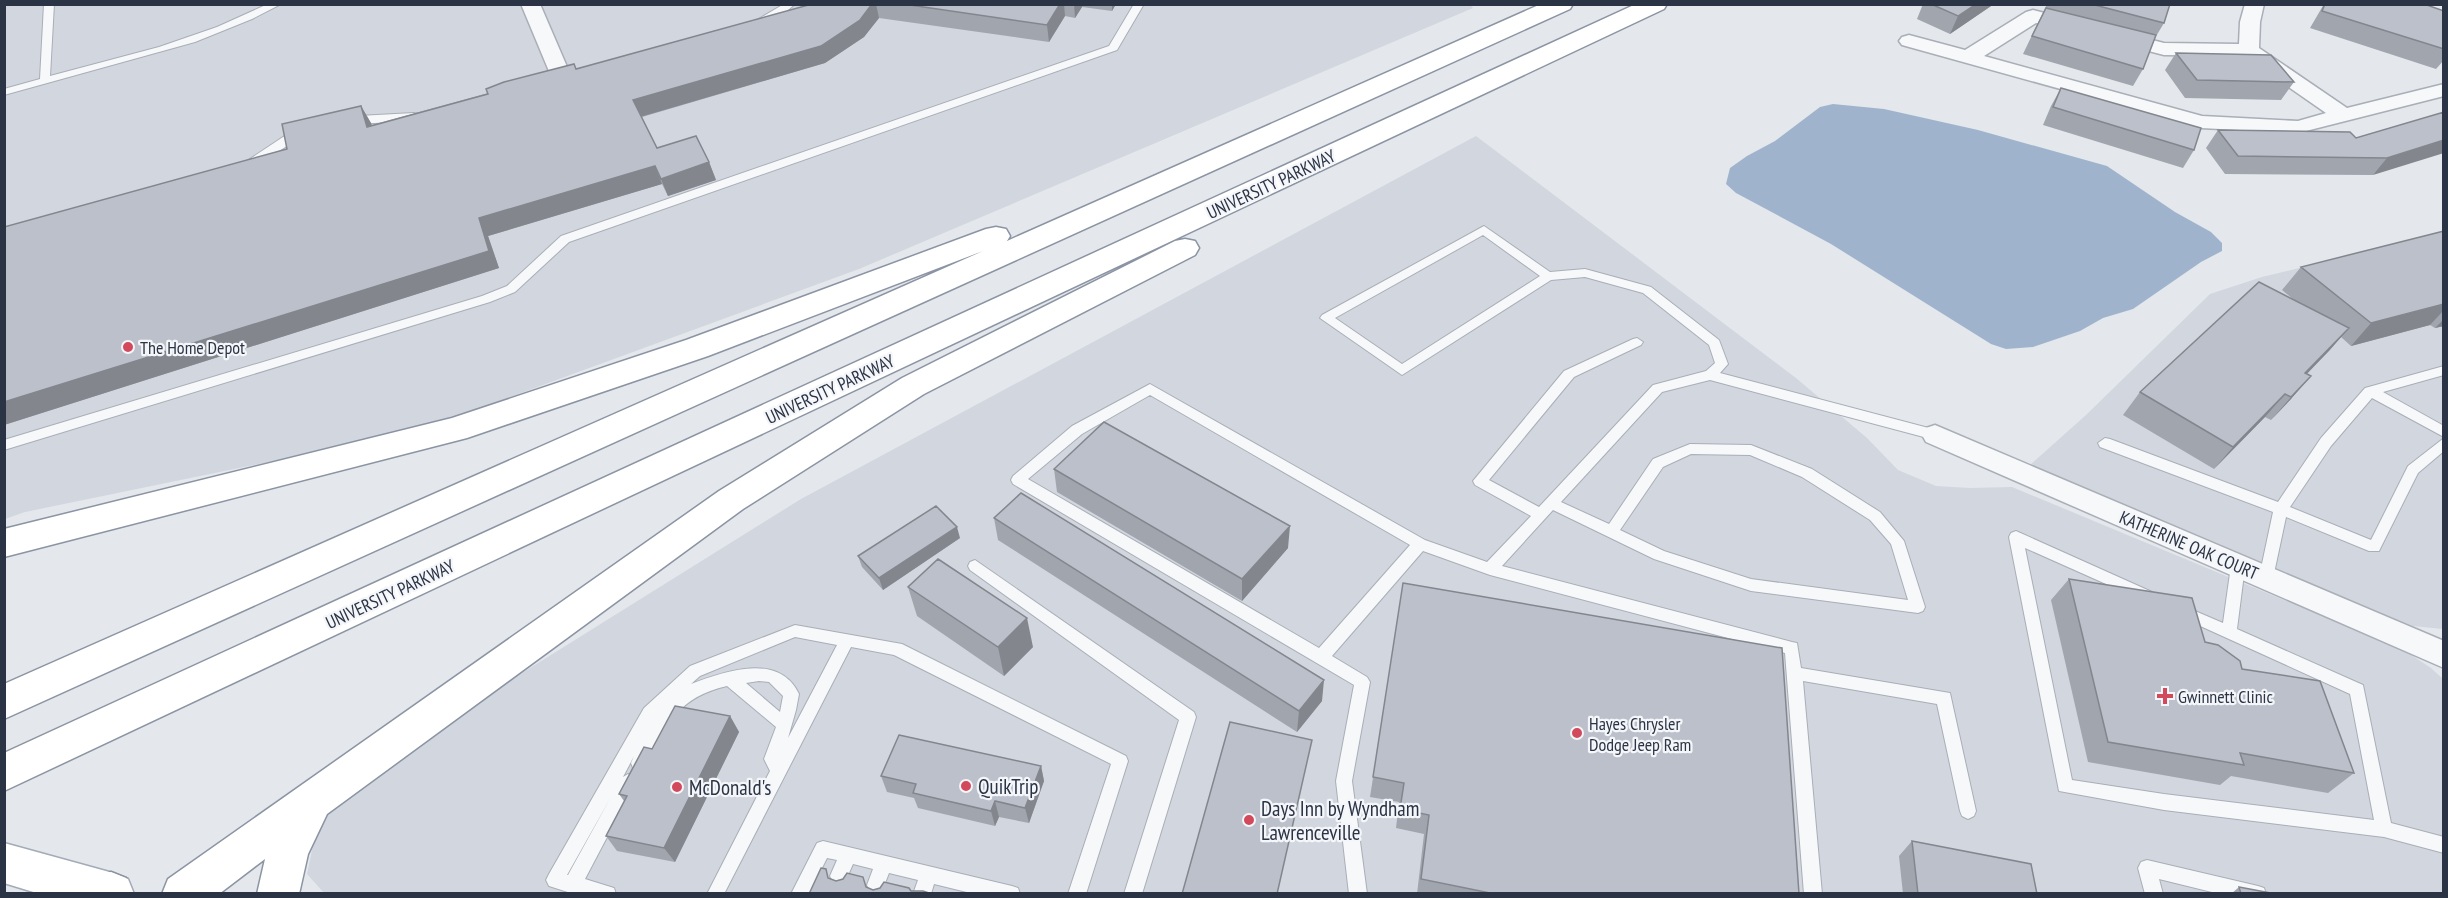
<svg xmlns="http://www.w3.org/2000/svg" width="2448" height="898" font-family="'PT Sans Narrow',sans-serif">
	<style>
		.built { fill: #d2d6de }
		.water { fill: #9fb4cc }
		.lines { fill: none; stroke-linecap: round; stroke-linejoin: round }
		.lane-casing { stroke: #a9aeb7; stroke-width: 2 }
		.street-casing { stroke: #a9aeb7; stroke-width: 3 }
		.primary-casing { stroke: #a3abb8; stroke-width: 3 }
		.highway-casing { stroke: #8b94a3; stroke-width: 3 }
		.lane { fill: #f7f8fa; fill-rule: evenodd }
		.street { fill: #f7f8fa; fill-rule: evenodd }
		.primary { fill: #fff; fill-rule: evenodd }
		.highway { fill: #fff; fill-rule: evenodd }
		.wall { fill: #a1a5ae }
		.shaded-wall { fill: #83868d }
		.building { fill: #bbc0ca; stroke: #83868d; stroke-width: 1.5 }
		.poi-dot { fill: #d1495b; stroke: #f4f6f9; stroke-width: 2 }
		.labels { text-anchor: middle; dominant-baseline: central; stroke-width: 4.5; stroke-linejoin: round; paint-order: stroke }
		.street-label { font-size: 18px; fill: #2b3445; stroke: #f4f6f9 }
		.poi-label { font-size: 18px; fill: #2b3445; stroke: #f4f6f9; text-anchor: start }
		.near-poi-label { font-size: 21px; fill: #2b3445; stroke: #f4f6f9; text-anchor: start }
	</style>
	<rect width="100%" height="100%" fill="#e4e7ec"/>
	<path class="built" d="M1469,4l4,4 -614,261 -444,163 -390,80 -20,7v-514z
		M1476,136l320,242 71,60 31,32 38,16 34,2 42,-1 390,162 29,19 12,11v214l-2118,1 -18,-20 8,-38 34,-55 452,-282z
		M2443,233v396l-30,-3 -384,-160 57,-51 124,-121 52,-17z"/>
	<path class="water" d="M1833,104l51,5 94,21 129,36 68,46 36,20 11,11v8l-21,11 -68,47 -30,9 -23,13 -47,16 -27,2 -15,-5 -160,-100 -95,-51 -10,-9 4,-16 17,-12 28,-15 45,-34z"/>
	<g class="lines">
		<defs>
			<path id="lane" d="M44,4h10l-4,72 109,-29 58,-20 51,-23h13l-29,15 -57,23 -191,53v-6l36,-10z
				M784,4h11l-14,12 -19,7 -5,-3z
				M1134,4h10l-27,46 -548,192 -54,50 -25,10 -486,148v-10l478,-144 25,-10 54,-50 548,-190z
				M414,113l4,1v4l-20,4 -48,2 -5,-3 13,-5z
				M299,131l5,3c-10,8 -39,27 -52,30l-5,-3 36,-24z
				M1484,226l66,46 35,-3 66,18 68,53 9,24 -8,9 220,58 2,4 -2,4 -5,1 -225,-60 -48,12 -101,110 48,22 44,-65 37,-15 61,1 61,24 68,43 24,29 21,66 -2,4 -5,2 -167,-22 -97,-32 -101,-49 -51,56 290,76 5,1 4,25 149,25 26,118 -2,5 -6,3 -6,-3 -2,-5 -23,-107 -134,-23 19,213h-18l-19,-241 -295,-78 -67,-24 -91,105 35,21 3,5 -18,99 15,113h-18l-13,-113 18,-96 -341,-201 -2,-4 2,-4 59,-50 78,-42 275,156 62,22 44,-46 -56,-31 -2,-4 91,-110 69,-32 4,-1 6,4 -2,3 -67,32 -85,103 50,27 114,-122 53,-14 9,-8 -6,-18 -66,-52 -58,-16 -34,3 -149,95 -82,-57 2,-3zM1483,235l57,41 -138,88 -67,-46zM1150,395l260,150 -91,103 -291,-169 54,-45zM1691,454l59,1 52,22 68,43 21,24 17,56 -157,-21 -87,-28 -44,-21 43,-63z
				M2444,366v9l-61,17 61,34v11l-72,-39 -41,48 -41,61 81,33 37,-74 36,-28v13l-26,22 -39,78h-10l-83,-34 -13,61 -2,4 -5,2 -5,-2 -2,-4 14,-66 -173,-65 -2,-4 7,-5 5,1 168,63 43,-64 44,-50z
				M2016,531l136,61 2,4 -2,4 -5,2 -5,-2 -117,-52 47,232 92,14 210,26 -24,-126 -174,-79 -2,-4 2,-4 5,-2 42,18 8,-57 2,-4 5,-2 5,2 2,4 -8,63 126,56 28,138 53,14v16l-60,-16 -220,-27 -105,-19 -50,-254 2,-4z
				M975,560l219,152 2,5 -54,177h-18l55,-174 -209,-150 -2,-4 2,-4z
				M795,625l107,19 224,112 2,5 -42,133h-18l43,-130 -217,-109 -43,-8 -127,247h-17l63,-123 -6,-12 12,-32 -49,-41c-51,12 -60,39 -82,82l-6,2 -6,-2 -2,-5 3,-7 -11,21 5,-3 6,3 2,5 -51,97 29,9 2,6h-42l-25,-8 -3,-6 3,-6 95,-166 46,-42zM795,637l42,8 -49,93 8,-28 3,-16c-20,-42 -74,-23 -108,-10l9,-8zM759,681l10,1 14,14 -3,16 -34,-29zM611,797l-43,78h-1z
				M823,841l189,45 6,2 2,6h-45l-41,-10 -3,10h-18l5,-14 -29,-7 -7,18 -6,2 -6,-2 -3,-6 6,-16 -20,-5 -8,18 -6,2 -6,-2 -3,-6 7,-16 -10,-2 -18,36h-18l26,-51z
				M2147,860l111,26 6,2 2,6h-46l-61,-15 4,15h-18l-7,-26 3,-6z"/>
			<path id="street" d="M521,4h19l31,72 -3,4h-14l-3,-4z
				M2245,4h19l-4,18 -1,26 88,60 97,-24v12l-146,37 -97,-5 -299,-83 -3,-4 3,-4 7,-2 56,15 61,-38 7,-2 50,13 3,4 -3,4 -7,2 -40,-10 -52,33 218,60 96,5 28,-8 -82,-57 -80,-1 -54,-14 -3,-4 3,-4 7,-2 47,12 75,1 1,-22z
				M1935,425l509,216v27l-518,-226 -4,-7 4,-7z"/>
			<path id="primary" d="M4,843l109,30 15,6 6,15h-94l-36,-11z"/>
			<path id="highway" d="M1541,4h32l-3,5 -1566,710v-35l979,-433 -275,105 -241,82 -463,119v-28l448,-111 234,-78 300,-111 10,-2 10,2 4,7 -3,5z
				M1636,4h31l-3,5 -1660,782v-38z
				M1185,239l10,2 4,7 -4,7 -271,139 -181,115 -416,305 -19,40 -9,40h-42l8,-35 -46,35h-57l6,-15 551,-388 183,-113 273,-137z
				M111,872l15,6 6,16h-42l6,-16z"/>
		</defs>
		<use href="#lane" class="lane-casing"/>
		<use href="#street" class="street-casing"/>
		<use href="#primary" class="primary-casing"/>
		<use href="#highway" class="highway-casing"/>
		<use href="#lane" class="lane"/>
		<use href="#street" class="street"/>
		<use href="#primary" class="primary"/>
		<use href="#highway" class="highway"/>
	</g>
	<path class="wall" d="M812,4h304l-4,7 -30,-4 -7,11 -10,-2 -16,26 -170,-24 -15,19 -39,26 -183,54 15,31 52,14 7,18 -48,16 -6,-12 -174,52 11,32 -495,157v-198l283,-78 74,-43 11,19z
		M1923,4h71l-44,30 -33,-15z
		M2047,4h123l-6,19 -9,15 -12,31 -10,17 -110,-32z
		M2324,4h100l20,7v49l-8,9 -126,-41z
		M2176,53l118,29 -13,18 -96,-2 -20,-28z
		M2061,88l133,62 -11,18 -140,-43 8,-19z
		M2444,112l-71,63 -148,-1 -19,-26 12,-18 138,8z
		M2444,231v95l-9,2 -5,-3 -79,21 -10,-9 -34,37 -16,25 -20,21 -6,-3 -51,52 -91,-54 17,-23 154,-92 -12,-10 19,-23z
		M1054,469l234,79 -46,53 -185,-109z
		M994,518l328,183 -25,31 -299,-192z
		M960,538l-77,52 -21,-23 -4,-11z
		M2069,579l136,63 37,27 112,104 -26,20 -97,-17 -11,9 -132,-23 -37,-162z
		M908,587l125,60 -29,29 -87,-60z
		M1400,605l399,289h-382l7,-60 -28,-6 3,-26 -29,-5z
		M730,716l9,16 -64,130 -58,-11 -11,-15 18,-35 -5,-7 33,-45z
		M1041,766l3,15 -15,42 -30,-6 -4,9 -77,-18 -4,-10 -27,-6 -6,-16z
		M1912,841l125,53h-134l-4,-38z
		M2239,887l37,7h-45z"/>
	<path class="shaded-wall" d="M872,4h4l3,14 -15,19 -39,26 -185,54 -7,-17z
		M1060,4h4l1,12 -16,26 -2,-17z
		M1074,4h8v3l-7,11z
		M1112,4h4l-4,7z
		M1976,4h18l-44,30 8,-18z
		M361,106l10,17 6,21 -10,-17z
		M2444,140v13l-71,22 14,-17z
		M709,162l7,18 -48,16 -7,-17z
		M655,166l7,18 -174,52 11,32 -495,157v-23l475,-184z
		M2444,304v6l-14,15 -79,21 20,-23z
		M2444,319v7l-9,2z
		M2349,328l-20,23 -44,45 20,-23z
		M2311,376l-20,23 -20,21 20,-23z
		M2285,394l-20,23 -51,52 19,-22z
		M1290,526l-2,22 -46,53v-22z
		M957,527l3,11 -77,52 -4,-12z
		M1027,618l6,29 -29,29 -6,-29z
		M1324,680l-2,21 -25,31 2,-21z
		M730,716l9,16 -64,130 -11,-14z
		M1041,766l3,15 -15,42 -4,-15z
		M995,801l4,16 -4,9 -4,-15z"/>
	<path class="building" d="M812,4h60l-12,16 -39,26 -188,54 24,48 39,-12 13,26 -48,17 -6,-13 -176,52 10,33 -485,151v-175l283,-78 -5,-25 79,-18 6,21 121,-33 -2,-5 18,-7 70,-18 2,5z
		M903,4h157l-13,21z
		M1931,4h45l-18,12z
		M2091,4h79l-6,19z
		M2325,4h99l20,7v38l-122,-38z
		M2046,8l110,27 -13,34 -111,-33z
		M2176,53l95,2 23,27 -97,-2z
		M2061,88l140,40 -7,22 -141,-43z
		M2444,112v28l-57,18 -149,-2 -20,-26 132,2 6,6z
		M2444,231v73l-73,19 -70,-56z
		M2259,282l90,46 -44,45 6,3 -20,21 -6,-3 -52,53 -93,-55z
		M1104,422l186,104 -48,53 -188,-110z
		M1021,493l303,187 -25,31 -305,-193z
		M936,506l21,21 -78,51 -21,-22z
		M938,559l89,59 -29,29 -90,-60z
		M2069,579l123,19 13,44 13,3 22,16 2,8 78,12 34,92 -114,-20 4,12 -136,-23z
		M1403,583l379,65 17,246h-304l-74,-15 8,-64 -29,-6 4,-26 -31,-6z
		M675,706l55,10 -66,132 -58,-12 21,-40 -8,-2 25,-47 8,2z
		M1230,722l82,18 -35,154h-95z
		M899,735l142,31 -16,42 -30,-7 -4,10 -78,-18 3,-9 -35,-8z
		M1912,841l119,23 6,30h-119z
		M821,868l5,1 2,9 8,3 7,-2 4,-6 16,4 3,10 7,3 7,-2 4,-6 25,6 2,3h12l9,3h-123z
		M2239,887l37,7h-35z"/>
	<g class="poi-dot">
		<circle cx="128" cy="347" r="6"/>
		<path d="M2162 687h6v6h6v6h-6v6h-6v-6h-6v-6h6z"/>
		<circle cx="1577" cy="733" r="6"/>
		<circle cx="966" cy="786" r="6"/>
		<circle cx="677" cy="787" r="6"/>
		<circle cx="1249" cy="820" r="6"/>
	</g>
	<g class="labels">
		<g class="street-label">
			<text transform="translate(1271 184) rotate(-25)">UNIVERSITY PARKWAY</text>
			<text transform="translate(830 389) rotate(-25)">UNIVERSITY PARKWAY</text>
			<text transform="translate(2189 545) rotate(23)">KATHERINE OAK COURT</text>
			<text transform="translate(390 594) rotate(-25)">UNIVERSITY PARKWAY</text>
		</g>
		<g class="poi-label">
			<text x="140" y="347">The Home Depot</text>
			<text x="2178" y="696">Gwinnett Clinic</text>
			<text x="1589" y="723">Hayes Chrysler<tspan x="1589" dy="21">Dodge Jeep Ram</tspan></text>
		</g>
		<g class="near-poi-label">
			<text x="978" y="786">QuikTrip</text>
			<text x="689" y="787">McDonald's</text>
			<text x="1261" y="808">Days Inn by Wyndham<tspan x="1261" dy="24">Lawrenceville</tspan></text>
		</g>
	</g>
	<rect width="2448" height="898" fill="none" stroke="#2b3445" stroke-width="12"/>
</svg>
